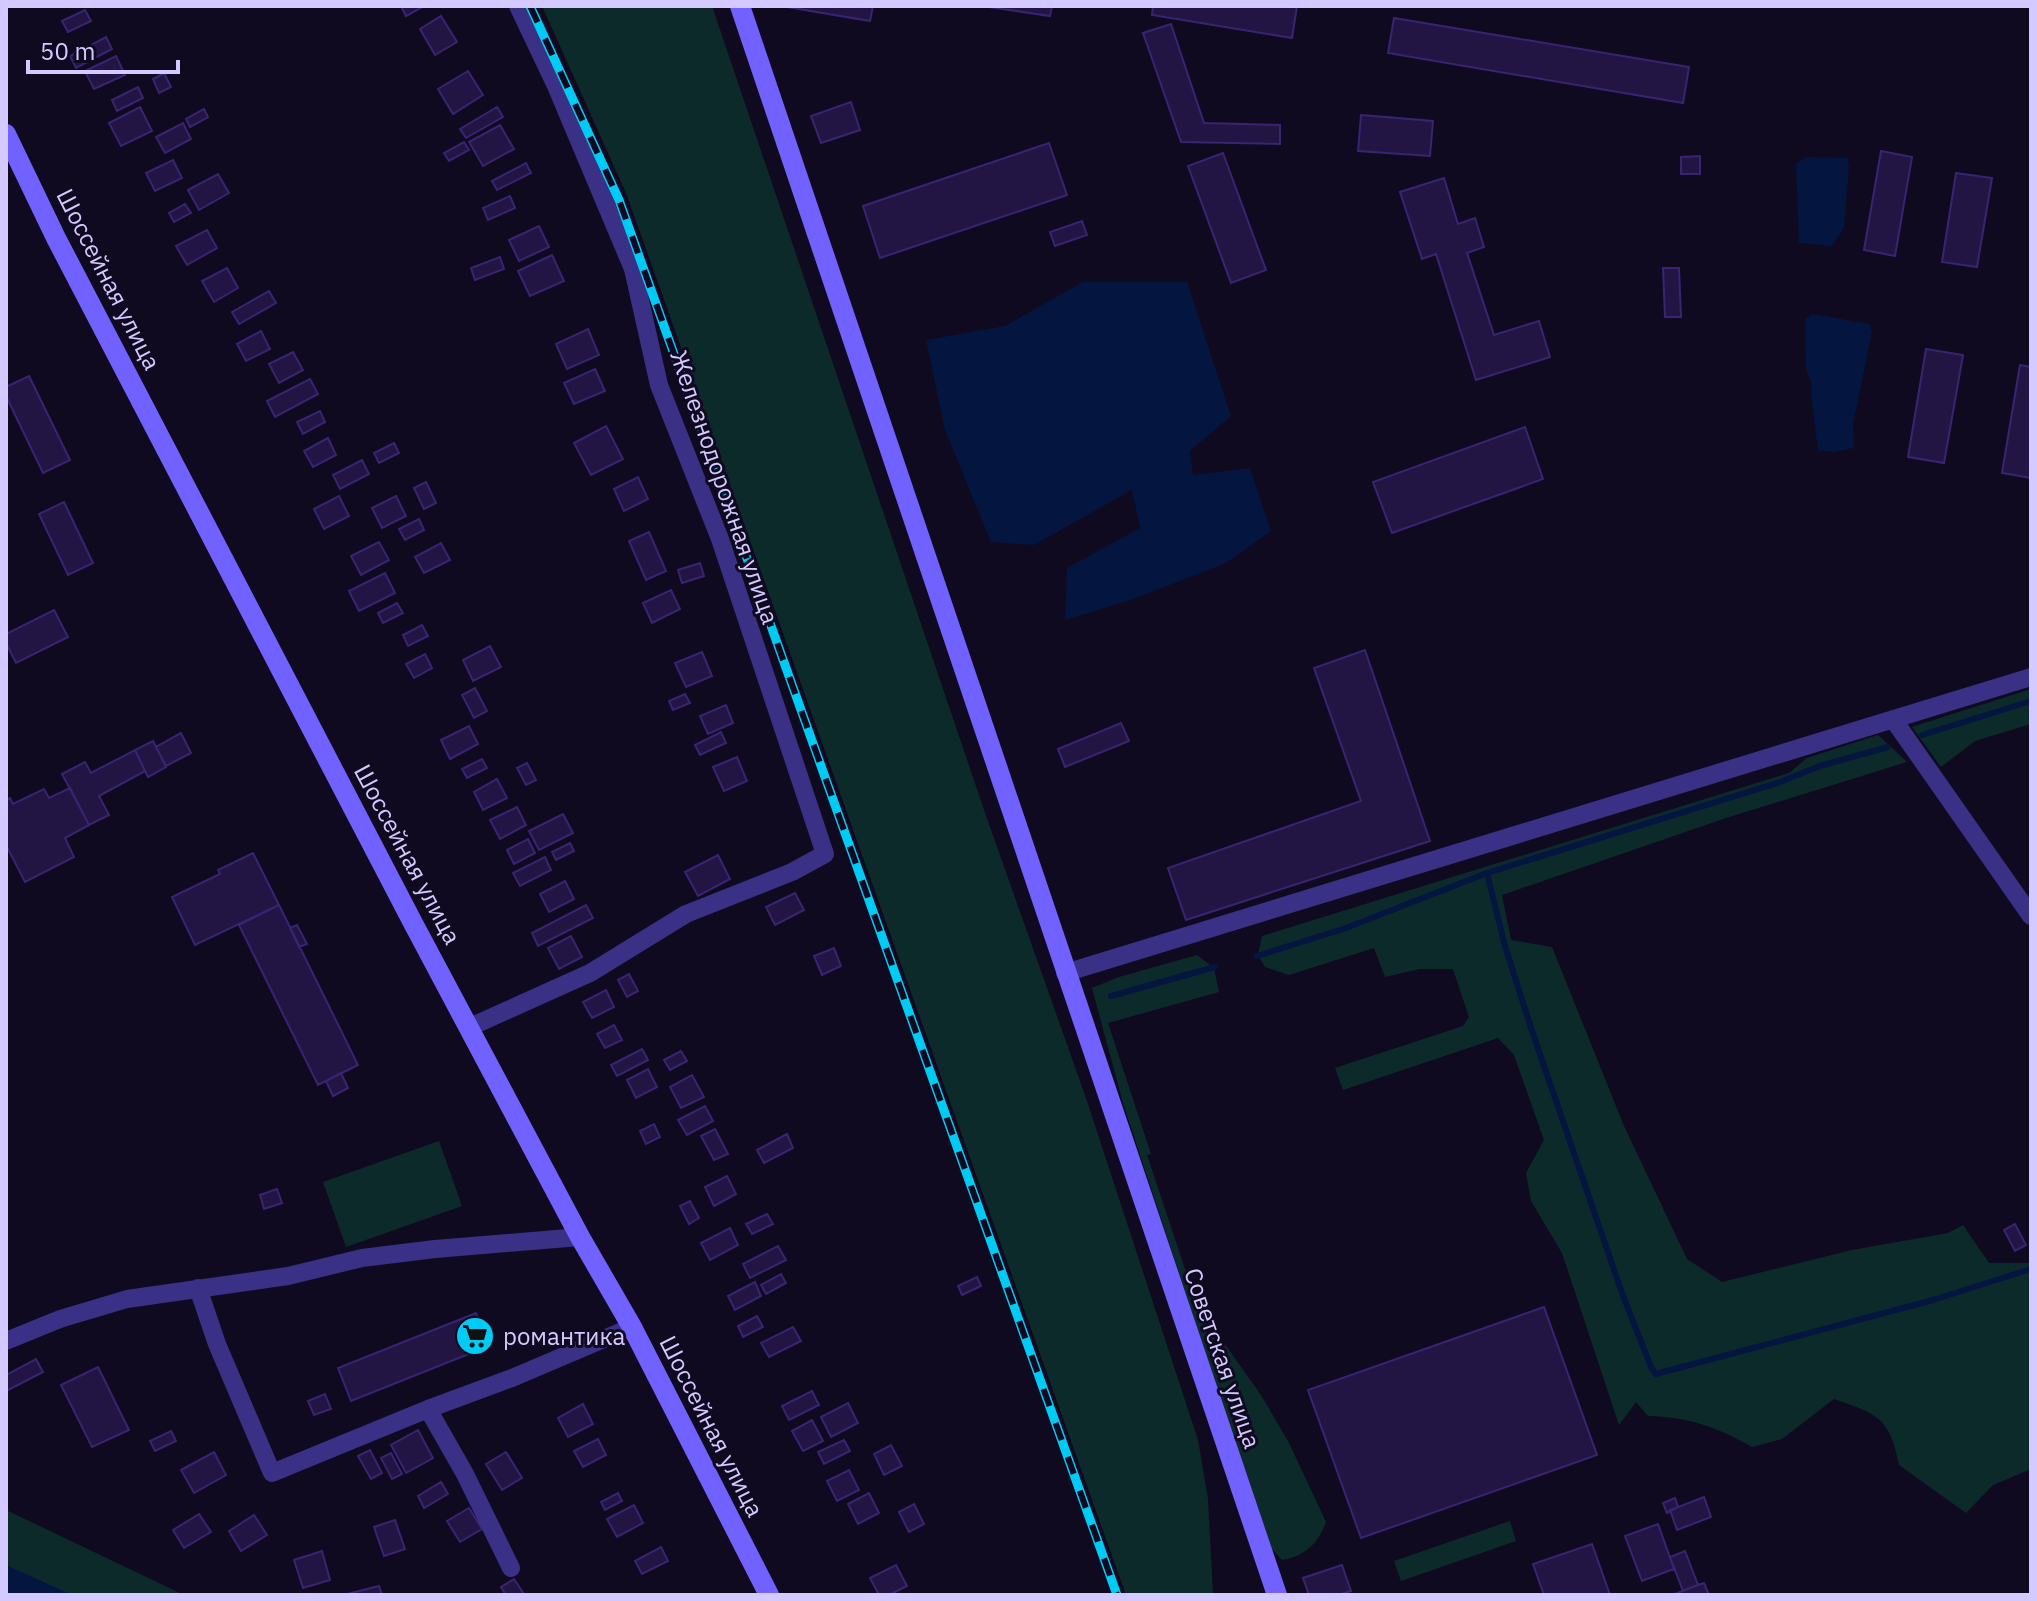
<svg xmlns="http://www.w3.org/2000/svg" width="2037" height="1601" font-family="'IBM Plex Sans',sans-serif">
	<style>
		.green { fill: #0d2a2b }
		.water { fill: #041540 }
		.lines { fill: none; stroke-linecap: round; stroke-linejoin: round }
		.stream { stroke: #041540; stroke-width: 6 }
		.building { fill: #221544; stroke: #392472; stroke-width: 2 }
		.street { stroke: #3a3085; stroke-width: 18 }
		.secondary { stroke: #7161ff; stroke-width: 20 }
		.rail-casing { stroke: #00cbf5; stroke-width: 9 }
		.rail { stroke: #100a21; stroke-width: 6; stroke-dasharray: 18; stroke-linecap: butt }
		.labels { text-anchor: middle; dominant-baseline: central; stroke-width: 6; stroke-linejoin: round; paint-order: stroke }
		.street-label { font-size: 24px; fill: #d4caff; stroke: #100a21 }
		.poi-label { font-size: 24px; fill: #d4caff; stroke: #100a21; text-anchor: start }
	</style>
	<rect width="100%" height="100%" fill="#100a21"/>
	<path class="green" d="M542,6h170l272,804 103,291 111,339 10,59 5,96h-87l-500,-1402z
		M2031,689v35l-56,17 -34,26 -29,-40z
		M1878,735l29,27 -181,56 -224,77 9,45 41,7 72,179 63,133 35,23 130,-32 96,-17 15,-8 26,38h42v206l-38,16 -27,28 -67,-48c-9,-48 -22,-51 -65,-66l-52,40 -30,8c-35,-20 -63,-30 -104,-31l-12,-14 -17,23 -57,-172 -31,-52 -5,-28 18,-33 -30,-85 -16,-17 -155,52 -8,-22 128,-42 6,-9 -16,-48h-33l-35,8 -11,-29 -85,27 -24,-8 -7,-12 4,-19 527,-163 18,-15z
		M1197,955l17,13 5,24 -111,31 43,131 -4,1 50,150 64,90 28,48 37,79c-8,22 -21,34 -44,38l-13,-14 -146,-443 -31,-115 27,-11z
		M439,1141l23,65 -116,41 -23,-65z
		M6,1510l178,85h-151l-27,-11z
		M1510,1521l6,20 -115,40 -7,-20z"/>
	<path class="water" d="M1805,157l42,1 2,9 -5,61 -12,18 -33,-3 -3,-79z
		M1083,282h104l44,134 -41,35 3,24 57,-7 21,63 -45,32 -95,37 -66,20 2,-52 73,-40 -8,-38 -98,55 -43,-3 -46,-112 -19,-90 79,-14z
		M1813,314l56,10 3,8 -19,92 1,24 -21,4 -15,-2 -7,-57 1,-9 -6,-15 -1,-50z
		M6,1565l66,30h-66z"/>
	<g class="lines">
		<path class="stream" d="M1922,735l109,-34
			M1487,873l18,73 26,82 91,265 29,74 5,7 277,-74 98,-31
			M1257,956l89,-28 141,-55 293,-91 40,-16 68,-19
			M1111,996l104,-29"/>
	</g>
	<path class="building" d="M401,6h23l-18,10z
		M781,6h92l-3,15z
		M982,6h70l-2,10z
		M1153,6h144l-5,32 -140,-23z
		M85,10l6,11 -23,11 -6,-11z
		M441,16l16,26 -22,13 -15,-26z
		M1394,18l295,49 -6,36 -295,-50z
		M1171,24l33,99 76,2v19l-99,-2 -38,-109z
		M106,37l6,12 -36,19 -6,-12z
		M116,56l9,19 -31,14 -9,-18z
		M468,71l15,24 -30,19 -15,-25z
		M164,73l7,14 -12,6 -6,-14z
		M138,87l5,11 -26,13 -5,-11z
		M851,102l9,28 -39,13 -10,-27z
		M140,107l12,24 -31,15 -12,-23z
		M497,107l6,10 -37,21 -6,-9z
		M204,109l4,8 -18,10 -4,-8z
		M1361,115l72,6 -3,35 -72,-5z
		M183,123l8,16 -26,14 -9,-16z
		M500,125l14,24 -31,17 -14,-24z
		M464,142l5,8 -20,11 -5,-8z
		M1049,143l18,52 -187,63 -17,-52z
		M1881,151l31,6 -17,99 -31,-6z
		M1223,153l43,117 -35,13 -43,-117z
		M1700,156v18h-19v-17z
		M173,160l9,18 -27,13 -9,-18z
		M526,163l5,10 -34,17 -5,-9z
		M1956,173l36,5 -15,89 -35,-5z
		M218,174l11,19 -30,17 -11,-20z
		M1444,178l14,46 17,-6 9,29 -17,6 27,82 45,-14 11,36 -74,23 -40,-126 -14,5 -22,-67z
		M510,196l5,12 -27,12 -5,-12z
		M185,204l6,9 -17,9 -5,-9z
		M1082,221l5,14 -32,11 -5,-14z
		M539,226l10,21 -30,14 -10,-21z
		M207,230l10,18 -30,17 -11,-19z
		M552,255l12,26 -34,15 -12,-25z
		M500,257l4,12 -29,11 -4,-12z
		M227,268l11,20 -24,14 -12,-21z
		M1663,268h16l2,49h-16z
		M269,291l7,12 -37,21 -7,-12z
		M588,329l11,26 -32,14 -11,-25z
		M261,331l9,18 -24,12 -9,-17z
		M1926,349l37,6 -19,108 -36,-6z
		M293,352l10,18 -24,13 -10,-19z
		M2020,365l11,2v111l-29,-5z
		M595,369l10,22 -31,13 -10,-21z
		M29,376l41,84 -27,13 -37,-77v-9z
		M310,379l8,15 -43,23 -8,-16z
		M320,411l5,11 -22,12 -6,-12z
		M606,426l17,33 -32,16 -17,-32z
		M1525,427l18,52 -151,54 -19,-51z
		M328,438l8,17 -23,12 -9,-16z
		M394,443l5,10 -20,10 -5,-10z
		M362,460l7,14 -29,15 -7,-14z
		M638,477l10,22 -24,12 -10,-22z
		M426,482l10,21 -12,6 -10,-21z
		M339,496l10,20 -25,13 -10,-20z
		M396,496l10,20 -24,12 -10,-20z
		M64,502l29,61 -25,12 -29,-61z
		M419,519l5,11 -19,10 -6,-11z
		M649,532l17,39 -20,9 -17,-39z
		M379,542l10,18 -28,15 -10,-19z
		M441,543l9,17 -26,13 -9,-16z
		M700,563l4,13 -22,7 -4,-13z
		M385,573l10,20 -36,18 -10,-20z
		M671,590l9,19 -28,14 -9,-20z
		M397,603l6,10 -20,10 -5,-10z
		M54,610l14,27 -52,26 -10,-20v-9z
		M422,625l6,11 -20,10 -5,-11z
		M490,646l11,21 -28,14 -10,-21z
		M1365,650l65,191 -244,79 -18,-52 193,-67 -47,-133z
		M702,652l10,24 -26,11 -11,-24z
		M425,654l7,14 -18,10 -8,-14z
		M475,688l12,23 -13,7 -12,-23z
		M685,694l5,9 -17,7 -4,-9z
		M726,705l7,18 -25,11 -8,-18z
		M1121,723l8,18 -64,26 -7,-18z
		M469,726l9,18 -28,15 -9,-19z
		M721,732l5,11 -26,12 -5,-10z
		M181,733l10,20 -25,13 -10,-19z
		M153,741l13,26 -18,10 -13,-27z
		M135,750l10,21 -46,25 10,19 -20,10 -27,-51 23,-12 6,11z
		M737,757l10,24 -23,10 -11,-24z
		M482,759l5,9 -20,10 -5,-9z
		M527,763l9,17 -10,5 -9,-17z
		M497,779l10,19 -24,12 -9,-18z
		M70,788l19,37 -24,13 9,19 -49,25 -19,-37v-45l4,-2 3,6 31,-15 5,9z
		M517,807l9,18 -26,14 -10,-19z
		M563,814l10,19 -34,17 -10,-19z
		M528,839l7,14 -21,11 -7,-14z
		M570,843l4,8 -18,9 -4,-8z
		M253,853l26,52 -84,40 -23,-48 48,-23 -2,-4z
		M718,855l12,24 -32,17 -13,-24z
		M545,857l6,13 -31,16 -7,-13z
		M565,881l9,18 -25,13 -9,-18z
		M795,893l9,17 -29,15 -9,-18z
		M279,905l79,160 -40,20 -79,-160z
		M586,905l7,13 -55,28 -6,-13z
		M297,925l10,19 -8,3 -9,-19z
		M571,936l11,21 -23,12 -11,-21z
		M834,948l7,18 -19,9 -8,-19z
		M629,974l9,17 -11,6 -9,-17z
		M606,990l8,17 -22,11 -9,-16z
		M614,1025l8,15 -17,8 -8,-14z
		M642,1049l6,11 -31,16 -6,-11z
		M681,1051l6,10 -17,9 -6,-10z
		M648,1069l9,18 -21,11 -9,-18z
		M341,1073l7,15 -15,8 -7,-15z
		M692,1075l12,22 -23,11 -11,-21z
		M705,1106l8,15 -26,14 -9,-15z
		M654,1124l6,13 -14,7 -6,-13z
		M715,1129l13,25 -14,6 -13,-24z
		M787,1134l6,14 -29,15 -7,-13z
		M727,1176l9,18 -22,12 -9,-19z
		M277,1189l5,14 -18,6 -4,-14z
		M690,1201l9,17 -10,6 -9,-18z
		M767,1214l6,10 -21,10 -6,-10z
		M2015,1224l11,21 -11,6 -11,-21z
		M730,1228l8,17 -28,15 -9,-17z
		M778,1246l8,14 -36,18 -7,-14z
		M781,1274l5,9 -20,11 -5,-9z
		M977,1277l4,9 -19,9 -4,-9z
		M755,1282l6,14 -26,14 -7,-14z
		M1544,1307l53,148 -236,83 -53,-148z
		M476,1313l13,33 -138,55 -13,-33z
		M757,1316l6,11 -20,10 -5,-11z
		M793,1327l8,14 -32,16 -8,-14z
		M36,1359l7,13 -37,19v-16z
		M98,1367l31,63 -37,17 -31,-62z
		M812,1391l7,14 -30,15 -7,-14z
		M325,1394l6,15 -17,6 -6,-14z
		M848,1403l10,20 -27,14 -10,-20z
		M583,1404l10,20 -25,13 -10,-19z
		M812,1420l11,21 -20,10 -11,-20z
		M418,1430l15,28 -27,15 -15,-28z
		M171,1431l5,10 -21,10 -5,-10z
		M598,1439l8,16 -23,12 -9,-16z
		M844,1440l6,11 -26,13 -6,-12z
		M891,1445l11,21 -18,9 -10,-21z
		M370,1450l12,23 -11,6 -13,-23z
		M214,1452l12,23 -32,18 -13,-23z
		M506,1452l16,26 -20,12 -16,-26z
		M391,1453l11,21 -10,5 -11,-21z
		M849,1470l10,20 -22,11 -10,-20z
		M441,1482l7,12 -24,14 -6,-12z
		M618,1493l4,8 -17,9 -4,-8z
		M869,1493l10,20 -21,11 -10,-20z
		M1704,1497l7,20 -34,13 -7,-20z
		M1675,1498l3,9 -11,6 -4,-10z
		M914,1504l10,20 -15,8 -10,-20z
		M634,1505l9,18 -26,14 -10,-18z
		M469,1508l13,21 -22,13 -13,-21z
		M199,1514l12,18 -27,16 -11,-18z
		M254,1515l13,20 -26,16 -12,-20z
		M395,1520l10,29 -21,7 -10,-29z
		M1658,1524l16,45 -32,12 -17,-45z
		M1592,1544l18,51h-66l-11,-31z
		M661,1547l7,14 -26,13 -7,-13z
		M322,1551l8,29 -27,8 -9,-28z
		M1685,1551l13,34 -15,6 -13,-34z
		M896,1565l11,21 -18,9h-10l-9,-17z
		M1342,1565l9,26 -13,4h-29l-6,-17z
		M514,1579l10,15 -2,1h-16l-5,-8z
		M1704,1583l5,12h-37l26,-10z
		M379,1586l3,9h-34l-1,-1z"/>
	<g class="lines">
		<path class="street" d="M1893,719l138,197
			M1065,973l966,-296
			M470,1027l120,-54 96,-59 106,-42 33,-18 -105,-315 -61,-154 -26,-116 -77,-183 -38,-80
			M198,1288l19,56 55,129 156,-64 84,-31 120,-51
			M6,1341l54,-22 67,-20 161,-23 74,-18 73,-9 145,-12
			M428,1409l37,65 46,94"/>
		<path class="secondary" d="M740,6l537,1589
			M6,134l50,104 357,685 167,314 52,90 137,268"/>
		<defs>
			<path id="rail" d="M530,6l89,194 498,1395"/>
		</defs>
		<use href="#rail" class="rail-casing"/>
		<use href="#rail" class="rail"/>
	</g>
	<defs>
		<symbol id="supermarket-disc" viewBox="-11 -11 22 22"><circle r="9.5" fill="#00cbf5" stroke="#100a21"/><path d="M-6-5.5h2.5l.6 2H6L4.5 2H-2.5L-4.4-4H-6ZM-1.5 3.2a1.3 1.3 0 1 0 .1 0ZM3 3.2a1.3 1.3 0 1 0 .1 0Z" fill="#111"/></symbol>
	</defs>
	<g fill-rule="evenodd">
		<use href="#supermarket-disc" x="453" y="1314" width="44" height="44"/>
	</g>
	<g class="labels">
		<g class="street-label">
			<text transform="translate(109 279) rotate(63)">Шоссейная улица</text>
			<text transform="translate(725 487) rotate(71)">Железнодорожная улица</text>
			<text transform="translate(408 854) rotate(62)">Шоссейная улица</text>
			<text transform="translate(1223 1358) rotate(71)">Советская улица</text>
			<text transform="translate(712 1426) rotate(63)">Шоссейная улица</text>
		</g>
		<g class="poi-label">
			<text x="503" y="1336">романтика</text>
		</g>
	</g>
	<rect width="2037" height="1601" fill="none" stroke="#d4caff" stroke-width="16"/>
	<path d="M28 60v12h150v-12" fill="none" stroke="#d4caff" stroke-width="4"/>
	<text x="40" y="60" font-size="24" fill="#d4caff" stroke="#100a21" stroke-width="6" paint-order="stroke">50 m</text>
</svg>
